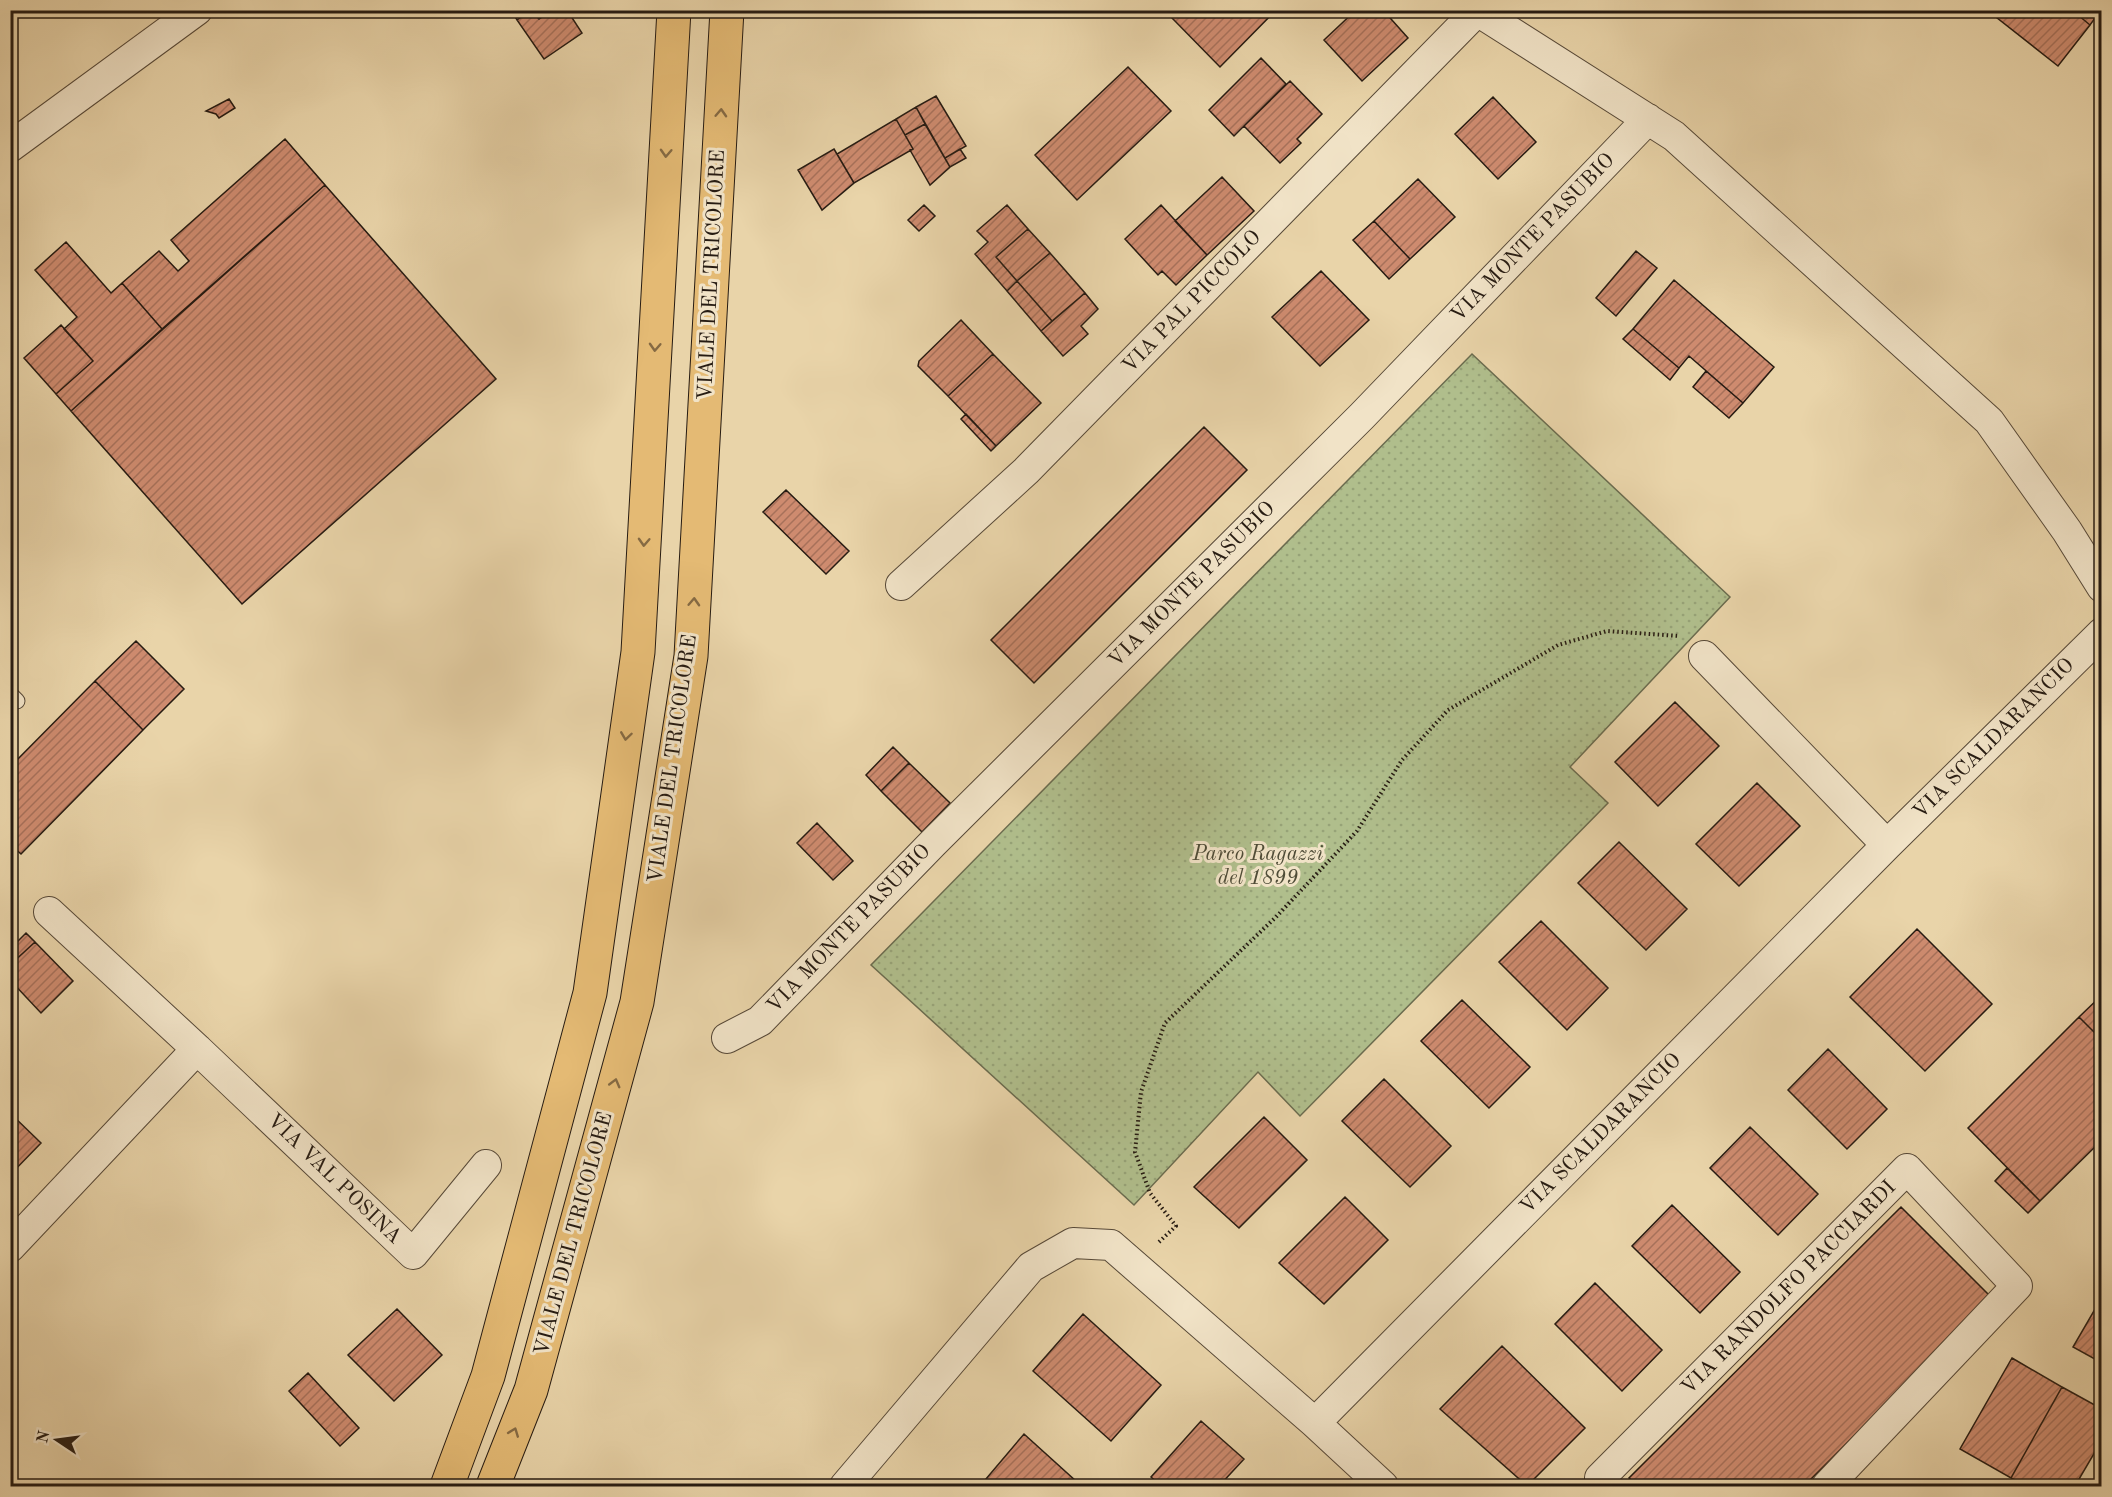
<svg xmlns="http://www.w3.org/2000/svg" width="2112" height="1497" font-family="'Old Standard TT',serif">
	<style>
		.park { fill: url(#park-dots); stroke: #6b6c4f; stroke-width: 1.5 }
		.building { fill: url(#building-hatch); stroke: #261b12; stroke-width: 1.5 }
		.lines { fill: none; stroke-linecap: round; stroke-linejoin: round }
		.lane-casing { stroke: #574938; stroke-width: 17 }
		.street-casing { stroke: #574938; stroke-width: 32 }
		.highway-casing { stroke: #261b12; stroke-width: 35 }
		.path { stroke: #261b12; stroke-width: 4; stroke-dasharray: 1.5 3; stroke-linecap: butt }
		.lane { stroke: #f1e3c7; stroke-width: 15 }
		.street { stroke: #f1e3c7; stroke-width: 30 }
		.highway { stroke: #e4ba74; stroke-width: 33 }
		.oneway { stroke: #856a43 }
		.labels { text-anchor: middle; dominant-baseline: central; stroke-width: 6; stroke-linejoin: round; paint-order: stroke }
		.street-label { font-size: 21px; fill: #261b12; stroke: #f1e3c7 }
		.park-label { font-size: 21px; font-style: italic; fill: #4f4c37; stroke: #f1e3c7 }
	</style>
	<defs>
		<pattern id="park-dots" width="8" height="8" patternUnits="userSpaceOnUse" patternTransform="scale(1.5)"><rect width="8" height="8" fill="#b0be8c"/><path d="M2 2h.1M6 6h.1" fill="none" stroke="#97a378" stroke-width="1.8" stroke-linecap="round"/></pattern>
		<pattern id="building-hatch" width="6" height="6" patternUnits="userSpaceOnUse" patternTransform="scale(1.5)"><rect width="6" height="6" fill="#ce8b6f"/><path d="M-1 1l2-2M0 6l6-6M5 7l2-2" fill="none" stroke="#a7715a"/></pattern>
	</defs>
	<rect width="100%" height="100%" fill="#e9d4a9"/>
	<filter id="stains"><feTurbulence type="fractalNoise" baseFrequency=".00333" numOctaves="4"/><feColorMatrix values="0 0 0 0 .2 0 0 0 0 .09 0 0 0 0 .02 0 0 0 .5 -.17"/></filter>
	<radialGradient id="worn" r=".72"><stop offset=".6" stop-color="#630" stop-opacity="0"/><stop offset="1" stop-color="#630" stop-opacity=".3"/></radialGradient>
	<path class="park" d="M1472,354l258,243 -160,170 38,36 -308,313 -42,-44 -124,133 -263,-240z"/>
	<path class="building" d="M511,10h20l-14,10z
		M531,10l8,9 14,-9h14l15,23 -38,26 -27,-39z
		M1179,10h97l-56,57 -48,-49z
		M1356,10h27l25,28 -46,43 -38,-41z
		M1987,10h85l18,15 -32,41z
		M2072,10h29l-11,15z
		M1261,58l25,26 -52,52 -25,-26z
		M1128,67l43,44 -94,89 -42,-45z
		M1290,81l32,33 -25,25 4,4 -21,20 -36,-37z
		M936,96l30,50 -21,12 -29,-51z
		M1493,97l43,45 -38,37 -43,-45z
		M229,99l6,9 -16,10 -3,-4 -10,-3z
		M916,107l9,17 -20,11 -9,-16z
		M896,119l17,30 -59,34 -17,-29z
		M925,124l25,43 -20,18 -20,-35 3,-1 -8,-14z
		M285,139l40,46 -163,144 -40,-46 37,-32 19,20 11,-10 -18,-21z
		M834,149l20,34 -32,27 -24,-40z
		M960,149l6,9 -16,9 -5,-9z
		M1222,177l32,34 -47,44 -32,-34z
		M1418,179l37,38 -45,42 -36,-38z
		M325,185l171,194 -254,225 -171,-193z
		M924,205l11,11 -16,15 -11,-11z
		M1007,205l21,24 -32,28 21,24 -10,10 -32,-37 13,-12 -11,-11z
		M1161,205l46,50 -31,30 -14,-14 -4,4 -33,-36z
		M1374,221l36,38 -21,20 -36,-39z
		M1028,229l22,24 -33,28 -21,-24z
		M66,242l45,51 11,-10 40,46 -91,82 -15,-17 37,-33 -29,-32 13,-12 -42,-47z
		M1636,251l21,17 -41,48 -20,-18z
		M1050,253l35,40 -33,28 -35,-40z
		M1321,271l48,49 -49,46 -48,-49z
		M1674,280l100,87 -31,36 -54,-47 -10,12 -46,-39z
		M1017,281l35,40 -11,10 -34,-40z
		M1085,293l13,16 -17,17 7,8 -25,22 -22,-25z
		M961,320l32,34 -45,42 -30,-30 1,-5z
		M61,325l32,36 -37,33 -32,-36z
		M1633,329l46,39 -9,12 -47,-41z
		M993,354l48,49 -45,43 -48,-50z
		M1706,371l37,32 -14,15 -36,-31z
		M966,414l30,32 -5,5 -30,-32z
		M1204,427l43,43 -213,213 -43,-43z
		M786,490l63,61 -23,23 -63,-62z
		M136,641l48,48 -41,41 -48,-49z
		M95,681l48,49 -122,124 -11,-10v-77z
		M1675,702l44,44 -61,60 -43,-44z
		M893,747l16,16 -28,28 -15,-16z
		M909,763l41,40 -28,29 -41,-41z
		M1757,783l43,43 -61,60 -43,-42z
		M817,823l36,38 -20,19 -36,-37z
		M1619,842l68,67 -41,41 -68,-67z
		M1541,921l67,67 -41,42 -68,-68z
		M1917,929l75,75 -67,67 -75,-74z
		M26,933l9,9 -25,23v-16z
		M35,942l38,39 -32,32 -31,-33v-15z
		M2102,995v35l-5,5 -18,-18z
		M1462,1000l68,67 -41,41 -68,-67z
		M2079,1017l23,23v100l-62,61 -72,-73z
		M1828,1049l59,60 -40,40 -59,-59z
		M1384,1079l67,67 -41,41 -68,-66z
		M10,1113l31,30 -31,32z
		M1264,1117l43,43 -68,68 -45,-41z
		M1750,1127l68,67 -40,41 -68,-67z
		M2007,1168l33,33 -12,12 -33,-32z
		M1345,1197l43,43 -64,64 -45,-41z
		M1672,1205l68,67 -40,41 -68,-67z
		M1901,1207l91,91 -188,188h-166l-9,-8z
		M1595,1283l67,67 -40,41 -67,-67z
		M2102,1297v66l-29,-16z
		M397,1309l45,46 -48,46 -46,-46z
		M1083,1314l78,71 -50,56 -78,-70z
		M1502,1346l83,82 -58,58 -87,-77z
		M2012,1358l50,29 -51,91 -51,-29z
		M308,1373l51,55 -19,18 -51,-55z
		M2062,1387l40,22v31l-27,46h-48l-16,-8z
		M1201,1421l43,38 -25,27h-58l-10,-9z
		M1024,1434l53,48 -5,4h-92z"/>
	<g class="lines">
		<defs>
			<path id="lane" d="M10,694l7,7"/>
			<path id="street" d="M1476,10l198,126 315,285 78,110 35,56
				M10,147l187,-137
				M901,585l125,-114 451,-460
				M1704,656l183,189
				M727,1038l33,-17 173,-178 429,-427 286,-297
				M197,1049l216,205 73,-89
				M10,1247l187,-198 -148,-137
				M1315,1423l572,-578 215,-212
				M845,1486l186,-219 42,-24 38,2 204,178 68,63
				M1607,1486l-7,-8 307,-309 110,117 -190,200"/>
			<path id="highway" d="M447,1486l41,-110 102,-383 48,-341 36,-642
				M493,1486l38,-96 106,-388 54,-346 36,-646"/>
		</defs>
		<use href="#lane" class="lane-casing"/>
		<use href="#street" class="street-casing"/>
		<use href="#highway" class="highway-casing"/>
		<path class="path" d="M1159,1242l17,-16 -26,-33 -15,-41 6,-60 24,-69 111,-106 81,-86 45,-71 46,-50 110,-65 49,-14 72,5"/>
		<use href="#lane" class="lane"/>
		<use href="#street" class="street"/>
		<use href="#highway" class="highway"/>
	</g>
	<defs><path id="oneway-chevron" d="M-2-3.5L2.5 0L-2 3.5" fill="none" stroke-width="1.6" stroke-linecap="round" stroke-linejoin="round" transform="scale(1.5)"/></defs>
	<g class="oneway">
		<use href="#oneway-chevron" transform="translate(721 113) rotate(-87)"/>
		<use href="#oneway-chevron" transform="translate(666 153) rotate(93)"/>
		<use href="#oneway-chevron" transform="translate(655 347) rotate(93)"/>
		<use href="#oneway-chevron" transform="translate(644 542) rotate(93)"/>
		<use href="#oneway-chevron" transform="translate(694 602) rotate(-87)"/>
		<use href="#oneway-chevron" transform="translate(626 736) rotate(98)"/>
		<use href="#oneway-chevron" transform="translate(615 1083) rotate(-75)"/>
		<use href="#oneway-chevron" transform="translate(514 1432) rotate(-69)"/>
	</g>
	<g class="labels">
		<g class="street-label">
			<text transform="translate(1533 238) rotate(-46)">VIA MONTE PASUBIO</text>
			<text transform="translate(712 275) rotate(-87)">VIALE DEL TRICOLORE</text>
			<text transform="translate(1192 302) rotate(-46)">VIA PAL PICCOLO</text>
			<text transform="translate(1192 585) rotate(-45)">VIA MONTE PASUBIO</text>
			<text transform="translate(1994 739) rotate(-45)">VIA SCALDARANCIO</text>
			<text transform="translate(673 759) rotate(-82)">VIALE DEL TRICOLORE</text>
			<text transform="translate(849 929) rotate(-46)">VIA MONTE PASUBIO</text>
			<text transform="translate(1601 1134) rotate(-45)">VIA SCALDARANCIO</text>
			<text transform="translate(334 1179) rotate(44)">VIA VAL POSINA</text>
			<text transform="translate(574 1234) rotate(-75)">VIALE DEL TRICOLORE</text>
			<text transform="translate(1789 1288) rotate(-45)">VIA RANDOLFO PACCIARDI</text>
		</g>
		<g class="park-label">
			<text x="1258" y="854">Parco Ragazzi<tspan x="1258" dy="24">del 1899</tspan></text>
		</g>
	</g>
	<rect width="2112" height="1497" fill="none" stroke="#e9d4a9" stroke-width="36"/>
	<rect x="12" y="12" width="2088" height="1473" fill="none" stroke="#261b12" stroke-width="3"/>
	<rect x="18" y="18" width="2076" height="1461" fill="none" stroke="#261b12" stroke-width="1.5"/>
	<g transform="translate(57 1440) rotate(283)" stroke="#f1e3c7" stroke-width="4.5" paint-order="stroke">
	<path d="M0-4.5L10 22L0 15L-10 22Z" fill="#261b12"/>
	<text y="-9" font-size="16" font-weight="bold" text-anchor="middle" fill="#261b12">N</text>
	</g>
	<rect width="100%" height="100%" filter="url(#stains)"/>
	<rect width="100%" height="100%" fill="url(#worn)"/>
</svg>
